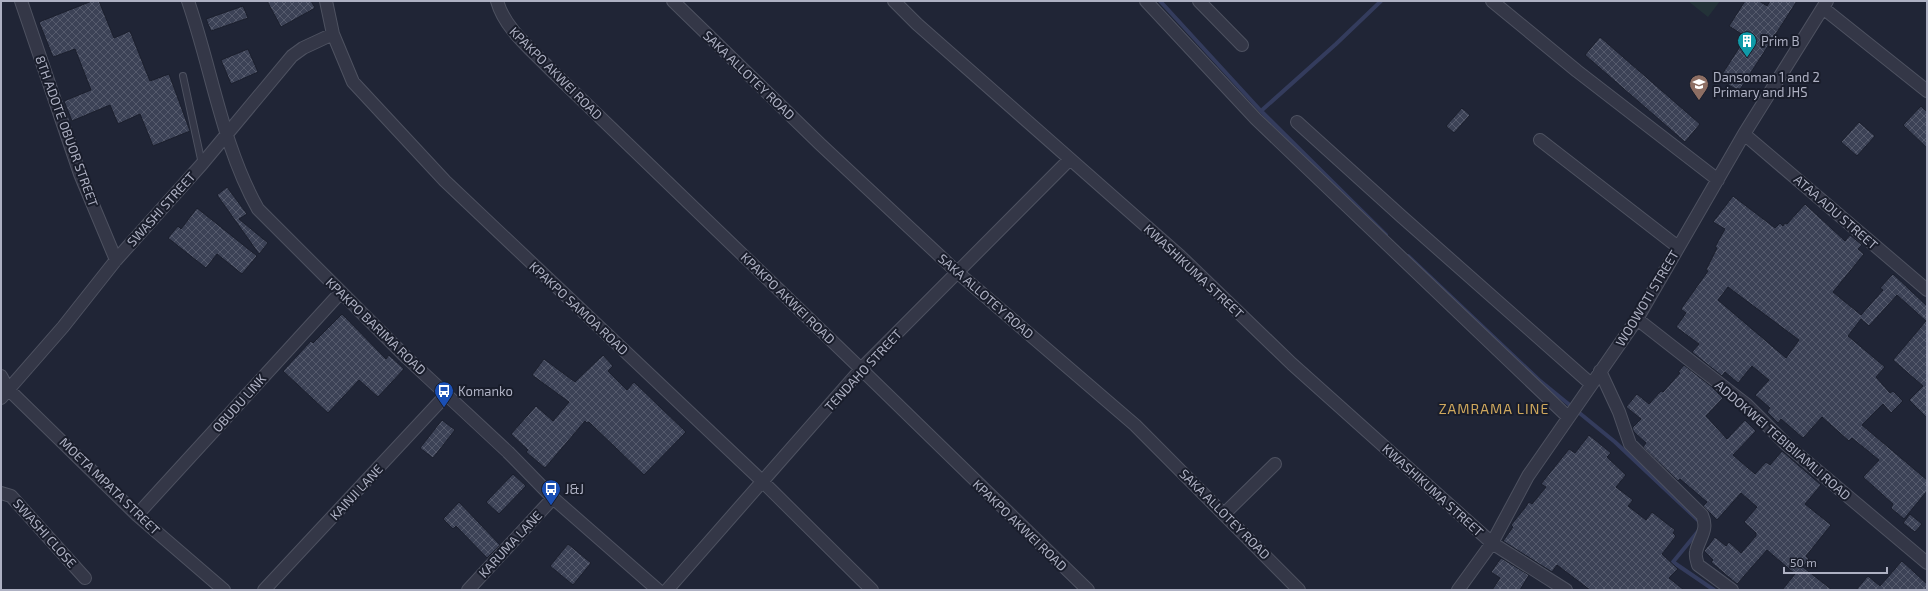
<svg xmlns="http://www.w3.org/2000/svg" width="1928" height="591" font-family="'Exo 2',sans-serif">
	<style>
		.green { fill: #233238 }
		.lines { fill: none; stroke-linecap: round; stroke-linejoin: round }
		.stream { stroke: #343c5d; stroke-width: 4 }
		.building { fill: url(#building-cross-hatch); stroke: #1b1f2d; fill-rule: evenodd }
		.service-casing { stroke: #4e5261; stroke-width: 8 }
		.minor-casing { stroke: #4e5261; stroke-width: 14 }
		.service { stroke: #343747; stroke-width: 6 }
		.minor { stroke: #343747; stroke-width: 12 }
		.labels { text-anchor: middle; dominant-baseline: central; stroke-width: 4; stroke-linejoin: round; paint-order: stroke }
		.poi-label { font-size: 13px; fill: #aeb1c3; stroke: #191d2b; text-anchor: start }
		.street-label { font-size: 13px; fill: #aeb1c3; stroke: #191d2b }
		.neighbourhood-label { font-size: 14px; letter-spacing: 1px; fill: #cfa85d; stroke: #191d2b }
	</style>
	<defs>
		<pattern id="building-cross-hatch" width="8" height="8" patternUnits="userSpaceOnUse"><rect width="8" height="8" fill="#3c4256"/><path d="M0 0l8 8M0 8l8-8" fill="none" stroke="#565b6d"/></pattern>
	</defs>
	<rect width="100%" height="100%" fill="#202536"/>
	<path class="green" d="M1688,1h32l-12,16z"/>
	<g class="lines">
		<path class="stream" d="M1160,1l101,110 125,124
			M1261,111l75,-67 45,-43
			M1408,256l131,124 76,62 85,80
			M1700,529l-27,33 41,28"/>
	</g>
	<path class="building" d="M92,1h7l15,37 16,-7 20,50 19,-7 21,57 -37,15 -13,-32 -22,10 -8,-19 -38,16 -8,-20 27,-11 -16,-41 -22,8 -14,-35z
		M267,1h44l4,7 -34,19z
		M1745,1h14l8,5 3,-5h27l-58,90 -20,-12 27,-42 -17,-11z
		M243,6l5,12 -37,13 -5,-12z
		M1600,37l100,87 -15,18 -100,-87z
		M248,49l10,23 -27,12 -10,-24z
		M1921,106l6,6v36l-24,-23z
		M1462,108l8,7 -16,18 -8,-7z
		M1859,122l16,14 -18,20 -16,-14z
		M227,187l20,27 -8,5 29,24 -9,11 -42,-59z
		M1733,196l42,32 5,-5 3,3 2,-3 2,1 18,-20 40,37 5,-6 12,10 -4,4 6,5 -31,38 28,23 22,-25 -3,-2 13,-14 34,32v112l-18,-18 14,-14 -30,-26 33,-39 -29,-26 -28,31 -8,-7 -13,17 37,31 -9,10 14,16 3,-2 10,10 -12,12 -8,-9 -21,21 65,55v11l-23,28 -13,-11 2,-4 -30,-27 16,-17 -27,-22 -3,3 -27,-24 -19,21 -22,-19 -3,4 -11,-11 3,-4 -15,-13 14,-15 -17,-14 -14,17 -13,-11 -3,4 -30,-24 7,-8 -23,-17 10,-14 -5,-4 27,-38 -2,-1 11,-22 -2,-1 10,-18 -12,-7zM1728,287l71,53 -13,18 -68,-58z
		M197,208l60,48 -15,18 -25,-20 -11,14 -38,-30 10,-12 3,3z
		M342,314l44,45 3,-4 15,14 -26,28 -19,-17 -31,33 -45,-42 28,-30 2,2z
		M603,355l10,11 -5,5 19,19 7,-8 52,50 -42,43 -55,-53 -2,1 -2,-2 -40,47 -19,-16 2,-2 -17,-16 25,-28 17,15 16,-19 -37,-27 12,-16 31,23z
		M1684,365l28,22 11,11 -17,18 21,23 18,-19 11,11 -23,24 22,19 11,-12 4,3 12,-14 39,34 -16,19 26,21 -25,31 3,3 -6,8 29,23h-50l13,-16 -28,-24 -30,34 -26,-22 2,-2 -9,-9 11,-14 11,9 3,-4 12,11 15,-17v-3l-12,-11 13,-15 -16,-14 -24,27 -14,-14 4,-4 -27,-23 -2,2 -35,-34 3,-4 -12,-11 -2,-4 9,-9 -15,-12 11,-13 12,10 12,-13 2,1 17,-19 -2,-1z
		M442,420l13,10 -22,28 -13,-10z
		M1589,435l22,18 -4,4 19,18 -10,12 17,13 -5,6 18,14 6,-8 23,18 -2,3 3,3 -14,18 16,15 -9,9 15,12h-94l-33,-25 -5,7 -49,-31 10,-14 -2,-2 13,-16 5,-7 3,2 14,-17 -5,-3 28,-35 6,4z
		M513,474l13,12 -27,28 -13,-12z
		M459,502l41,43 -13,13 -31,-32 -3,3 -10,-10z
		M1910,514l12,10 -7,8 -12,-9z
		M568,544l23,19 -18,22 -23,-19z
		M1501,558l28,17 -9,15h-28l8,-12 -9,-6z
		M1902,561l25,23v6h-71l12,-14 12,10z"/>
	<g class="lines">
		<defs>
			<path id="service" d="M183,76l19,88"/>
			<path id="minor" d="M21,1l59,173 36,86
				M188,1c24,69 34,144 70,208l149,149 101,94 45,46 105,92
				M326,1l7,33 20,48 92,99 317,300 110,109
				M497,1c8,28 34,48 54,69l310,299 227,221
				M673,1l147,143 137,128 178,153 164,165
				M894,1l23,23 263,232 112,108 200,179 74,47
				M1146,1l110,118 312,298
				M1199,1l43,44
				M1492,1l85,70 141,109
				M1823,8l104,83
				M1297,122l104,94 190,168
				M1744,134l183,156
				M1540,140l138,107
				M1637,319l110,86 40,40 140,118
				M1600,371l19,41 11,32 72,71c7,15 -3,23 -6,37 -1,4 1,9 2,13l34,25
				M1,376l7,13 129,126 87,75
				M1,398l62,-71 53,-67 86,-96 90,-108 11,-8 30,-14
				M1,493l10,3 74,82
				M1224,514l51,-50
				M137,515l204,-223
				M264,590l183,-196
				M468,590l85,-92
				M667,590l194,-221 209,-210
				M1458,590l34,-47 36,-67 109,-157 107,-185 83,-133"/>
		</defs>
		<use href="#service" class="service-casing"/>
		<use href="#minor" class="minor-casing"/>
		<use href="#service" class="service"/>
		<use href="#minor" class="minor"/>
	</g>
	<defs>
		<symbol id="building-pin" viewBox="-11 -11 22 30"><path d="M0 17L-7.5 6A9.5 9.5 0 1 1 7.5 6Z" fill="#0f9aa8" stroke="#191d2b"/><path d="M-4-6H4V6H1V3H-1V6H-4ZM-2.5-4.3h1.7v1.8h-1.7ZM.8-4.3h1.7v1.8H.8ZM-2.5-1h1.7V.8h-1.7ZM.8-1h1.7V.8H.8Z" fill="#fff"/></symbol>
		<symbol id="school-pin" viewBox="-11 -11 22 30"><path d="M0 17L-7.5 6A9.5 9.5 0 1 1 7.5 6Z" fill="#8d6e63" stroke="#191d2b"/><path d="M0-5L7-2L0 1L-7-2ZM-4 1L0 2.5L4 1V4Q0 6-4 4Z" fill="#fff"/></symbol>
		<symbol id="bus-pin" viewBox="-11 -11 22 30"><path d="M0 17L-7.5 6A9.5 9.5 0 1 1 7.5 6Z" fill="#1a4fb4" stroke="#191d2b"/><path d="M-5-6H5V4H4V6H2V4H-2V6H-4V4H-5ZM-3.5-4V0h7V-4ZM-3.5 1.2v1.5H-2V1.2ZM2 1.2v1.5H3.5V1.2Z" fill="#fff"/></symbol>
	</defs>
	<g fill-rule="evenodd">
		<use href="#building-pin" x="1736" y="30" width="22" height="30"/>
		<use href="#school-pin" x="1688" y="73" width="22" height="30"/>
		<use href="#bus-pin" x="433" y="380" width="22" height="30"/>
		<use href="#bus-pin" x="540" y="478" width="22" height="30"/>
	</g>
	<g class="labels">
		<g class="poi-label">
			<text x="1761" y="41">Prim B</text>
			<text x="1713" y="77">Dansoman 1 and 2<tspan x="1713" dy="15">Primary and JHS</tspan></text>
			<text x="458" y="391">Komanko</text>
			<text x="565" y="489">J&amp;J</text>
		</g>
		<g class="street-label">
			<text transform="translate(556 73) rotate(45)">KPAKPO AKWEI ROAD</text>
			<text transform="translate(749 75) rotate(44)">SAKA ALLOTEY ROAD</text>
			<text transform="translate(67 131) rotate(70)">8TH ADOTE OBUOR STREET</text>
			<text transform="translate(161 209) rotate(-48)">SWASHI STREET</text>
			<text transform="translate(1836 212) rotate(41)">ATAA ADU STREET</text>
			<text transform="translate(1194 271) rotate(43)">KWASHIKUMA STREET</text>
			<text transform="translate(986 296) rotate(41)">SAKA ALLOTEY ROAD</text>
			<text transform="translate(788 298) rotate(44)">KPAKPO AKWEI ROAD</text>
			<text transform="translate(1647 298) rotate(-59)">WOOWOTI STREET</text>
			<text transform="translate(579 308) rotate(43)">KPAKPO SAMOA ROAD</text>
			<text transform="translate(376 326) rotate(44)">KPAKPO BARIMA ROAD</text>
			<text transform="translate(863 370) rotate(-47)">TENDAHO STREET</text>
			<text transform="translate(239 403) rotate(-48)">OBUDU LINK</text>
			<text transform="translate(1783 440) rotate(41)">ADDOKWEI TEBIBIIAMLI ROAD</text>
			<text transform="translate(110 486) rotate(44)">MOETA MPATA STREET</text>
			<text transform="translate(1433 490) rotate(42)">KWASHIKUMA STREET</text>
			<text transform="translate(356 492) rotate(-47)">KAINJI LANE</text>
			<text transform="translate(1225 514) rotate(45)">SAKA ALLOTEY ROAD</text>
			<text transform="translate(1020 525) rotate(44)">KPAKPO AKWEI ROAD</text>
			<text transform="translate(45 533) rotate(48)">SWASHI CLOSE</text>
			<text transform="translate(510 544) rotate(-47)">KARUMA LANE</text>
		</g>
		<g class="neighbourhood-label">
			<text x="1494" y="408">ZAMRAMA LINE</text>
		</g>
	</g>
	<rect width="1928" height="591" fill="none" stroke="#aeb1c3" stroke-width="4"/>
	<path d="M1784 567v6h103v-6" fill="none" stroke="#aeb1c3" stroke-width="2"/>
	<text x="1790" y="567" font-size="12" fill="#aeb1c3" stroke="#191d2b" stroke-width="3" paint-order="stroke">50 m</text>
</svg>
